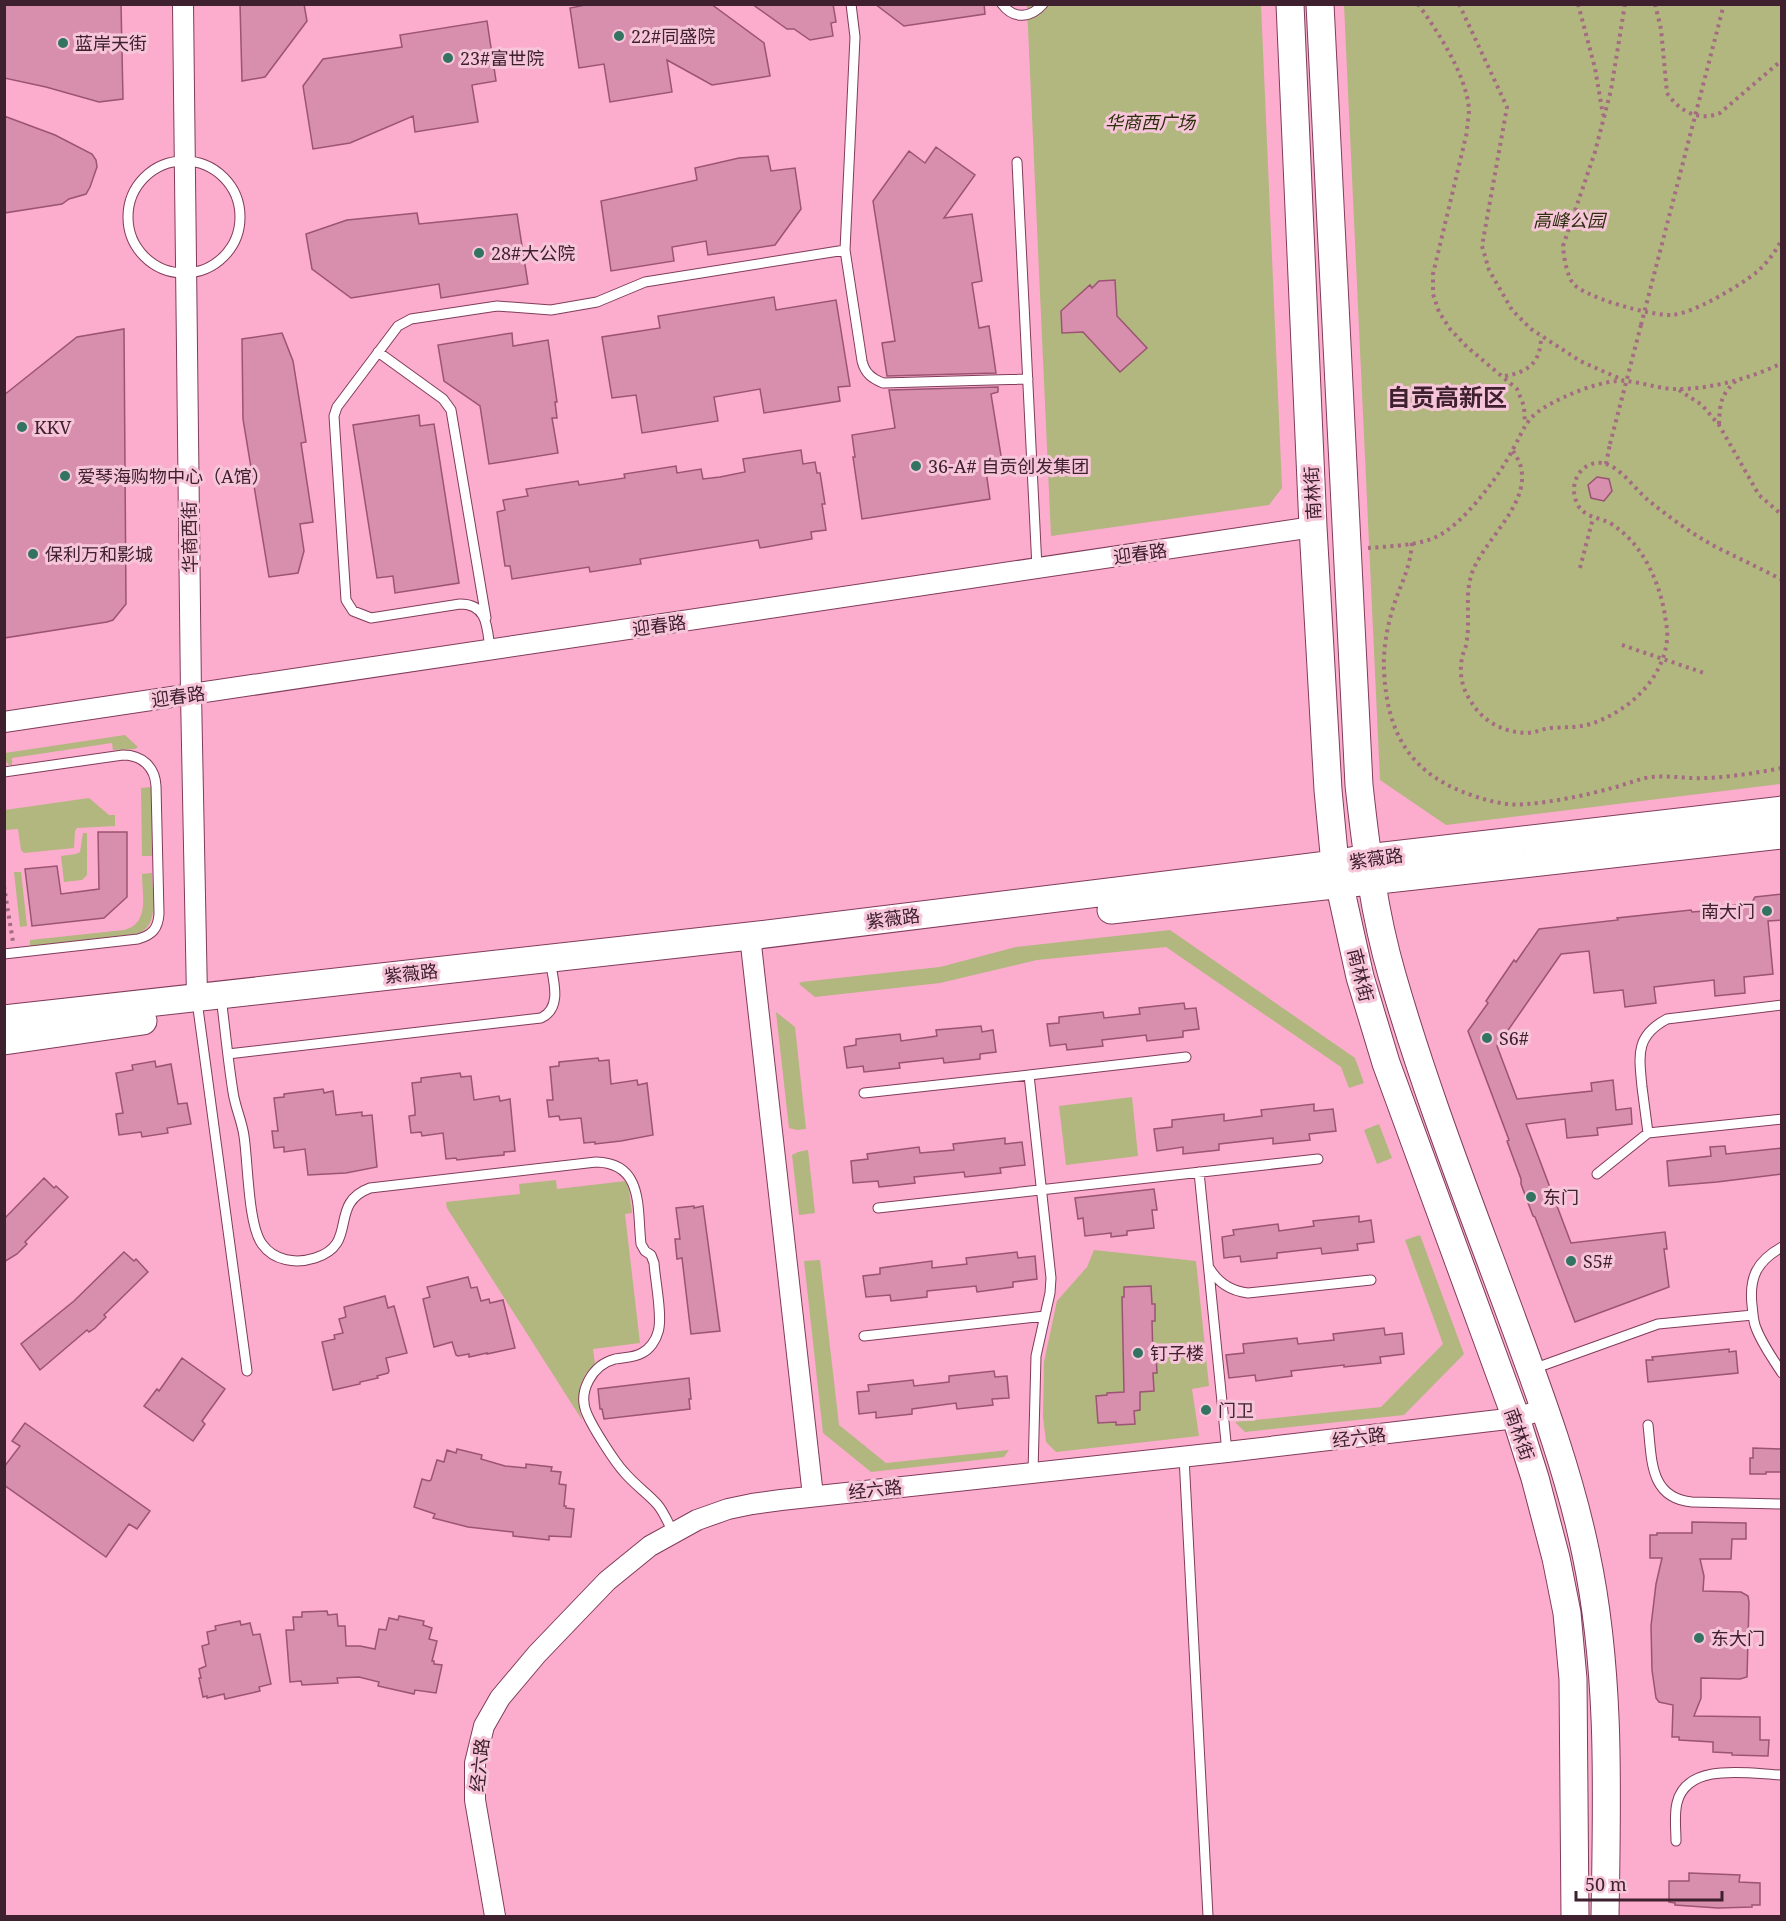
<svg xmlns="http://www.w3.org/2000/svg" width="1786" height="1921" font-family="'Noto Serif','Noto Sans SC',serif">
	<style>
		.green { fill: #b1b77f }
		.building { fill: #d88ead; stroke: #9b5473; stroke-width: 1.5 }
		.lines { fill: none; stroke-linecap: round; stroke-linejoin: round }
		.service-casing { stroke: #803c5a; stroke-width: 11 }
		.minor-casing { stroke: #803c5a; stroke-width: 22 }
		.secondary-casing { stroke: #803c5a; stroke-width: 29 }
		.path { stroke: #a46b83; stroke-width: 4; stroke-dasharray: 3 4.5; stroke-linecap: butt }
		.service { stroke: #fff; stroke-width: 9 }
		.minor { stroke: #fff; stroke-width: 20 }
		.secondary { stroke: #fff; stroke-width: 27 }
		.path-bridge { stroke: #a46b83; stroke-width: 4; stroke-dasharray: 3 4.5; stroke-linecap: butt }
		.poi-dot { fill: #327361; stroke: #f6c5d8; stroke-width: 2 }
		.labels { text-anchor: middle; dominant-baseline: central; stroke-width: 6; stroke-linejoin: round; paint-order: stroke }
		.poi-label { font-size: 18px; fill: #3f202e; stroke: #f6c5d8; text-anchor: start }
		.park-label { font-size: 18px; font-style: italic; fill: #2c2e0d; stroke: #f6c5d8 }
		.street-label { font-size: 18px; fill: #3f202e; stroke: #f6c5d8 }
		.district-label { font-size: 24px; font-weight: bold; fill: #3f202e; stroke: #f6c5d8 }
	</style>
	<rect width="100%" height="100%" fill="#fcaccd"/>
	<path class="green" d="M1017,5h244l21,483 -13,17 -218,31 -24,-530z
		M1344,5h437v779l-335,41 -66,-45z
		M125,735l13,12 -3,2 -22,1 -1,-7 -100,15v7h-3l-4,-5v-7z
		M151,787l1,69h-10l-1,-68z
		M89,798l20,17h6v11l-38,2 -2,3 -1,17 -50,5 -3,-3 -3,-21 -13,1v-20z
		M83,833h4v42l-5,5 -18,2 -3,-26 15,-2 4,-2z
		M14,872h7l6,54 -7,1z
		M152,873c0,21 9,57 -18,61l-104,12v-6l94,-10c26,-6 18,-36 18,-56z
		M1170,930l185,128 9,25 -15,5 -8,-21 -175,-120 -129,13 -97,23 -125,14 -16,-13 2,-2 139,-15 76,-20z
		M776,1012l19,15 11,102 -9,1 -8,-2z
		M1132,1097l6,59 -72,9 -7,-59z
		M1379,1124l13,34 -15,6 -13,-34z
		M808,1150l7,63 -16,2 -7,-60 6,-3z
		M556,1180l1,9 69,-8 3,9 3,23 -7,1 15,129 -47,6 2,15c-18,15 -19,36 -13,56l-135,-212 -1,-6 74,-8 -1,-10z
		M1420,1235l44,119 -60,61 -159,17 -10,-10 146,-15 62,-63 -38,-104z
		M1094,1250l102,11 13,125 -17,3 7,47 -143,16 -10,-10 -3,-25 1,-55 13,-61 30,-34z
		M820,1260l19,165 47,38 123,-13 -5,7 -133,15 -48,-39 -19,-172z"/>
	<path class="building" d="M4,4h117l2,95 -24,3 -53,-15 -42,-9z
		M240,4h64l3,17 -42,56 -23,4z
		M590,4h121l53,39 6,33 -58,9 -45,-25 5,32 -62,10 -6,-38 -25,4 -9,-60z
		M752,4h81l3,18 -5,1 2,13 -23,4 -16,-11h-7z
		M875,4h109l1,10 -81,12z
		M487,21l9,60 -24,4 6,37 -63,10 -2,-16 -63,27 -37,6 -10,-63 20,-27 79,-12 -2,-12z
		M4,116l51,19 37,19 4,6 1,7 -7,20 -4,7 -17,5 -7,5 -58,9z
		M936,147l39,28 -31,43 28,-4 10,67 -10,2 7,45 10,-2 7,47 -109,3 -5,-33 13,-2 -22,-140 36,-50 16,12z
		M768,156l3,15 24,-3 6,41 -26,36 -67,10 -2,-14 -34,6 2,14 -63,10 -10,-70 96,-21 -2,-12 44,-10z
		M417,213l2,11 98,-10 11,70 -87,14 -2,-14 -88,14 -39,-29 -6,-35 41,-14z
		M1115,280l2,36 30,32 -27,24 -37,-40 -21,1 -1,-22 29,-26 2,3 7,-7z
		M774,297l2,13 60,-10 14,86 -12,1 2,14 -76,12 -4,-24 -46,8 4,24 -76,12 -6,-38 -24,3 -10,-61 58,-9 -2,-12z
		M124,329l2,275 -13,16 -6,2 -103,16v-243l73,-58z
		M282,333l11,28 13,81 -5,1 12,79 -13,2 4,27 -6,22 -29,4 -26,-158 -1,-80z
		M512,333l1,13 35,-6 9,62h-2l2,16h-5l6,35 -69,11 -9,-58 -36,-25 -6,-36z
		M998,387v5l-7,2 12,74 -17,3 4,28 -128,20 -9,-62h2l-3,-22 43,-7 -6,-38z
		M419,415l1,11 14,-2 25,159 -64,10 -2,-17 -16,2 -24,-153z
		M801,450l2,14 12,-2 2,11h3l5,31h-3l4,26 -15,2 1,7 -52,9 -2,-8 -118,19 1,5 -51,8 -1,-5 -77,12 -2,-13h-5l-8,-54 8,-2 -2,-10 25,-4 -2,-7 52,-8 1,4 46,-7 -1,-4 52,-8 1,7 24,-4 2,10 17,-2 25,-5 -2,-13z
		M1597,477l12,2 3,12 -8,10 -13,-3 -3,-13z
		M98,832h29v65l-23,21 -72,8 -7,-57 32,-3 4,28 38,-5z
		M1782,894v26l-14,1 5,53 -29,3 1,16 -30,3 -1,-16 -60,7 2,16 -31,4 -2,-17 -29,3 -5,-42 -28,3 -64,92 20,53 75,-8 -1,-8 22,-3 3,30 15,-2 1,16 -35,4 1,7 -31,3 -2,-19 -39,5 45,119 94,-11 2,17h-3l5,38 -94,35 -40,-105 -2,-1 -12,-32v-5l-14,-38 2,-1 -41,-109 20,-28 -2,-2 28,-41 2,2 23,-33 79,-9 -1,-2 74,-8 1,2 36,-3 -1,-3 24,-2 4,-7z
		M1184,1003l1,6 11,-1 3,21 -16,2v6l-36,4 -1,-6 -44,5 1,6 -36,4 -1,-6 -16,2 -3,-22 12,-1v-6l44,-5 1,6 36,-4 -1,-6z
		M981,1026l1,6 11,-2 3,22 -16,2v5l-36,4 -1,-5 -44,5 1,5 -36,4 -1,-6 -16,2 -3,-21 12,-2v-6l44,-5 1,7 36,-5 -1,-6z
		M598,1058l1,3 10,-1 2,24 26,-4 1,5 9,-2 6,52 -32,6 -26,3v-2l-11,1 -3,-25 -21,2 -1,-4 -10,1 -2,-17h6l-3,-33 9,-1v-4z
		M155,1061l1,6 15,-3 7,40 9,-1 4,21 -24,4 1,5 -26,4 -1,-5 -22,3 -3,-21 7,-1 -7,-40 17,-3 -1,-5z
		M460,1073l1,4 10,-1 3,24 25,-4 1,5 10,-2 5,52 -11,1v3l-21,2 -26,3 -1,-2 -10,1 -3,-26 -21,3 -1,-4 -10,1 -2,-17 6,-1v-5l-3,-27 9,-1v-4z
		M323,1089l1,4 9,-2 3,24 26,-3v4l10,-1 5,52 -31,6 -38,2 -3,-26 -21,3v-5l-10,1 -2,-17h6l-4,-33 10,-1v-3z
		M1314,1104v7l19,-2 3,22 -27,3 1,6 -37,4v-6l-54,6v6l-36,4v-7l-26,4 -3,-22 18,-2v-7l52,-6v7l38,-5 -1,-6z
		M1005,1138v6l17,-2 3,23 -25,3 1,5 -36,4 -1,-5 -50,5 1,6 -17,2 -19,2 -1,-6 -25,2 -2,-22 17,-2 -1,-5 52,-7 1,6 34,-3 -1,-6z
		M1725,1146l1,8 56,-6v26l-65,8 -48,4 -2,-25 44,-5 -1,-9z
		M44,1178l10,10 2,-2 12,11 -43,45 2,2 -10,10 -13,8v-43z
		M1154,1189l3,21h-5l2,18 -27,3v4l-16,2v-4l-26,3 -2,-18 -5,1 -3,-21z
		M694,1206v2l9,-2 17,125 -29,3 -9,-76 -5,1 -2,-20h5l-4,-31z
		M1359,1216v6l12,-2 3,22 -17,2 1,6 -36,4 -1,-6 -44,5v5l-36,4 -1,-6 -16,2 -2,-21 12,-2 -1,-5 45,-6 1,7 35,-5 -1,-5z
		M124,1252l10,9 2,-2 12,13 -44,43 2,2 -11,11 -6,4 -2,-2 -47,40 -19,-26 53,-43z
		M1017,1252l1,6 17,-2 2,23 -24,3v5l-36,5 -1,-6 -49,5v6l-36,4 -1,-6 -24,2 -3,-21 17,-2v-6l52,-7v7l35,-4 -1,-6z
		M468,1277l3,11 6,-1 4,14 8,-2 1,4 13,-3 12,48 -28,6v-1l-18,4v-3l-11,2 -2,-1 -4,-13 -18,5 -11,-48 7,-2 -3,-10z
		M1151,1286l1,18h3v17h-3l1,36h3l1,16h-4l1,18 -14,1v18l-6,1 1,13 -19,1v-3l-18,1 -2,-27 11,-1v-2l17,-1 -2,-95h2v-10z
		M385,1296l3,12 6,-2 13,47 -21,5 3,13 -1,2 -11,3 1,2 -18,4v2l-27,6 -11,-48 13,-3 -1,-4 9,-2 -4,-14 7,-2 -2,-10z
		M1384,1328l1,7 17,-2 2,21 -24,3 1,6 -37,4v-2l-53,6 1,5 -36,5 -1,-6 -26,3 -3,-23 18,-2 -1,-9 54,-6 1,6 36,-4 -1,-6z
		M1729,1349v3l7,-1 2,22 -90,9 -2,-22h7l-1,-3z
		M182,1358l43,31 -23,32 3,3 -12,17 -49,-35 13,-17 2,2z
		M994,1371l1,6 12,-1 2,22 -17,1 1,6 -36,4 -1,-6 -44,6v5l-36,4v-6l-17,2 -2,-22 12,-1 -1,-6 45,-5 1,6 35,-4v-6z
		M689,1378l2,21h-2l1,10 -86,10 -2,-10h-2l-2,-20z
		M25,1423l125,88 -13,18 -8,-5 -23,33 -102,-72v-18l16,-21 -8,-5z
		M1753,1448l29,1v23h-16v2h-16v-16h3z
		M457,1449l25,6 -1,4 24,7 21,2v-4l26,3 -1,4 10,1 -2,12 7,1 -2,21h2v2l8,1 -3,28 -22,-1v4l-36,-4v-4l-45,-5 -35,-9 2,-4 -21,-7 8,-28 7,2 2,-1 6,-20 7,2 3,-12 9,3z
		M1692,1522l54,1v16h-14l-1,20h-31l4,17 -1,15 38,1 7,4 1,6 -2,75 -7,2 -39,-1v20l-7,18 66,1v23h9l-1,16 -36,-1v-2l-19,-1v-10l-34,-2v-3h-7l1,-32 -14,-3 -3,-4 -4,-28 -1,-44 5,-42 6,-26h-12v-23h7v-2h35z
		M327,1611l1,4 9,-1 1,12h7l1,20h14l15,3 4,-20 7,1 3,-12 9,2 1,-4 25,5 -1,4 9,3 -3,11 8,2 -5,20h2v3l8,1 -6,28 -21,-3 -1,4 -36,-8 1,-4 -20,-5 -22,1 1,5 -36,2 -1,-4 -11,1 -4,-52h8l-1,-13h9v-5z
		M240,1621l1,4 9,-2 3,12 7,-1 11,50 -12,3 1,4 -35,8 -1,-5 -17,4v-2l-4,1 -4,-19h2l-2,-9 7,-3 -4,-20 7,-2 -2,-12 9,-2 -1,-4z
		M1689,1873l51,2 -1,7 21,1v22h-8v2l-34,1 -43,-3v-2l-6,-1v-21h20z"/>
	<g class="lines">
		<defs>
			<path id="service" d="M851,4l4,33 -10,213 17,111c3,12 9,17 21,22l145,-4
				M1002,4c12,16 29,14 41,0
				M128 217a56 56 0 1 1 112 0a56 56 0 1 1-112 0Z
				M1017,162l20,406
				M378,352l65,47 8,11 35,208
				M490,649c-3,-21 -2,-45 -30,-45l-89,14 -18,-7 -7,-11 -12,-184 3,-9 61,-81 13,-7 86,-13 54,4 46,-8 48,-20 200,-32
				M4,772l119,-17c19,0 32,12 33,31l3,128c-1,15 -7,21 -21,25l-134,15
				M221,997c4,31 7,64 12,95 2,15 9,29 11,44 4,26 4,89 18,108 12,17 34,20 53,14 45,-14 12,-54 55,-70l226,-26c48,1 41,46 45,82l4,7 6,4 3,8c1,17 9,54 4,69 -2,8 -8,17 -16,21 -8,5 -18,4 -27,6 -23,6 -38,33 -28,55 6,14 27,47 37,58 10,12 23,21 33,32 7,8 11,19 16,28
				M197,1001l50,370
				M228,1054l313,-36c22,-10 12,-39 9,-57
				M1029,1075l157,-18
				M864,1093l165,-18 22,203 -1,15 -14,63 -3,116
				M1648,1133c-2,-15 -4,-31 -6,-46 -3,-32 -7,-51 25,-68l115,-14
				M1199,1172l28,280
				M1597,1174l51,-41 134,-14
				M878,1208l440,-49
				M1782,1247c-25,14 -33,30 -30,58 1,8 1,16 4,23 6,16 17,31 26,45
				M1210,1269c9,15 21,22 38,24l123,-13
				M864,1336l181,-20
				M1533,1369l125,-45 95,-9
				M1648,1425c4,34 1,73 44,77l90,2
				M1184,1457l24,459
				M1676,1841c0,-12 -2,-26 1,-38 10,-42 73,-29 105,-28"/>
			<path id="minor" d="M183,4l8,690 6,303
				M4,722l1309,-195
				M750,936l63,560
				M495,1916l-20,-116v-37l9,-37 16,-28 37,-44 70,-73 43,-35 47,-26 31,-11 24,-5 29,-4 446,-48 289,-34 29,-9"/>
			<path id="secondary" d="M1290,4l23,523 15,263 7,74 25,113 26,86 130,355 19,60 21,80 11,55 6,66 2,237
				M1320,4l39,781c7,64 15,128 33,190 33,115 77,227 118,338 29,79 59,158 76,241 25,118 21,242 19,362
				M1111,910l671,-75
				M4,1019l746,-83 585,-72 32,-6 415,-48
				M4,1041l139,-20"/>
		</defs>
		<use href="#service" class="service-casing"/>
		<use href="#minor" class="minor-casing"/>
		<use href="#secondary" class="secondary-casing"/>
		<path class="path" d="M1418,4c20,28 48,70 51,105 0,7 -2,15 -2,23l-34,142v20l6,18 11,17 17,18 50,42 7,17 1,18
			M1459,4l48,103 -25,139 7,24 23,40 19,19 49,32 43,19
			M1578,4l17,64 8,47
			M1625,4l-14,86 -16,62 -32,94c1,12 3,25 9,36 9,15 80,34 99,33 22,-1 68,-29 86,-43 10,-9 19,-21 25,-33
			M1655,4l6,25 6,64c12,18 32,29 53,20l62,-53
			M1641,325l83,-321
			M1505,376c24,-4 36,-14 36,-40
			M1679,390l23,15 17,20 40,70 23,20
			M1719,424c1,-22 2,-30 19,-45
			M1513,451c3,5 7,11 8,17 9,38 -40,74 -50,108 -6,21 -1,42 -4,63 0,7 -4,13 -5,19 -3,15 0,30 8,42 12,21 32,32 56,33 8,0 16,-4 24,-5 15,-1 29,0 43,-5 36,-12 70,-44 74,-83 1,-8 -1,-17 -2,-25 -6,-34 -22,-70 -52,-90 -12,-8 -25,-6 -34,-18 -9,-14 -6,-34 10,-42 24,-11 43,22 59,35 21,17 44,34 68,47 22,11 44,21 66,33
			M1606,464l4,-20
			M1412,543c-2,24 -8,34 -16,56 -8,22 -13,48 -12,71 3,65 27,105 90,126 18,6 34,10 53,8 26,-2 60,-9 85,-16 13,-3 25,-9 39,-11 17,-2 36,2 54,1 26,-1 51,-5 77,-10
			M1368,548c22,-2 48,-2 68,-11 27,-12 64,-62 77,-88 11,-19 12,-30 32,-42 20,-12 58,-28 82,-26 17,2 37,9 54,8 33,-1 71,-11 101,-26
			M1580,568l13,-50
			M1622,645l85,29
			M4,886l9,56"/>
		<use href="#service" class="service"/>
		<use href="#minor" class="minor"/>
		<use href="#secondary" class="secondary"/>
		<path class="path-bridge" d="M1610,444l31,-119"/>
	</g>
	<g class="poi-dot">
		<circle cx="619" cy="36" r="6"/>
		<circle cx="63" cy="43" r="6"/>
		<circle cx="448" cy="58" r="6"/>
		<circle cx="479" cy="253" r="6"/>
		<circle cx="22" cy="427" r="6"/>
		<circle cx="916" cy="466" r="6"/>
		<circle cx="65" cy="476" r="6"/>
		<circle cx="33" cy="554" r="6"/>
		<circle cx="1767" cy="911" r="6"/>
		<circle cx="1487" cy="1038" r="6"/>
		<circle cx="1531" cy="1197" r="6"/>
		<circle cx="1571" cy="1261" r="6"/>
		<circle cx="1138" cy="1353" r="6"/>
		<circle cx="1206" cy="1410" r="6"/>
		<circle cx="1699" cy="1638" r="6"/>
	</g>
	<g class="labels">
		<g class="poi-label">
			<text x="631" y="36">22#同盛院</text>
			<text x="75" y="43">蓝岸天街</text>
			<text x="460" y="58">23#富世院</text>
			<text x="491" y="253">28#大公院</text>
			<text x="34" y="427">KKV</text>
			<text x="928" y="466">36-A# 自贡创发集团</text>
			<text x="77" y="476">爱琴海购物中心（A馆）</text>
			<text x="45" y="554">保利万和影城</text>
			<text x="1755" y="911" text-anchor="end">南大门</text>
			<text x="1499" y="1038">S6#</text>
			<text x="1543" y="1197">东门</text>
			<text x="1583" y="1261">S5#</text>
			<text x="1150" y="1353">钉子楼</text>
			<text x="1218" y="1410">门卫</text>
			<text x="1711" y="1638">东大门</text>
		</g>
		<g class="park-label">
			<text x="1150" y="122">华商西广场</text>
			<text x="1569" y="220">高峰公园</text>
		</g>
		<g class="street-label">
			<text transform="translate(1312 493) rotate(-93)">南林街</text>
			<text transform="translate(189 537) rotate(-91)">华商西街</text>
			<text transform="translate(1140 553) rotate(-8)">迎春路</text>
			<text transform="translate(659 625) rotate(-8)">迎春路</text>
			<text transform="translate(178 696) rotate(-8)">迎春路</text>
			<text transform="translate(1376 858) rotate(-8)">紫薇路</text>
			<text transform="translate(893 918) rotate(-7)">紫薇路</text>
			<text transform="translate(411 973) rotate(-6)">紫薇路</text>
			<text transform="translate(1361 975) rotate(76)">南林街</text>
			<text transform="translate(1520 1434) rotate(71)">南林街</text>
			<text transform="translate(1359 1437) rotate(-7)">经六路</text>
			<text transform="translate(875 1489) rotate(-6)">经六路</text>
			<text transform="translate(479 1765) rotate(-84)">经六路</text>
		</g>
		<g class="district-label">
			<text x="1447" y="396">自贡高新区</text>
		</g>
	</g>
	<rect width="1786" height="1921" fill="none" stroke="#3f202e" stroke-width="12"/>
	<path d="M1576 1891v9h146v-9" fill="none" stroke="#3f202e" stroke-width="3"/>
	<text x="1585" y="1891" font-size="18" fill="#3f202e" stroke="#f6c5d8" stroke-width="4.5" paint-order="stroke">50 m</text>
</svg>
